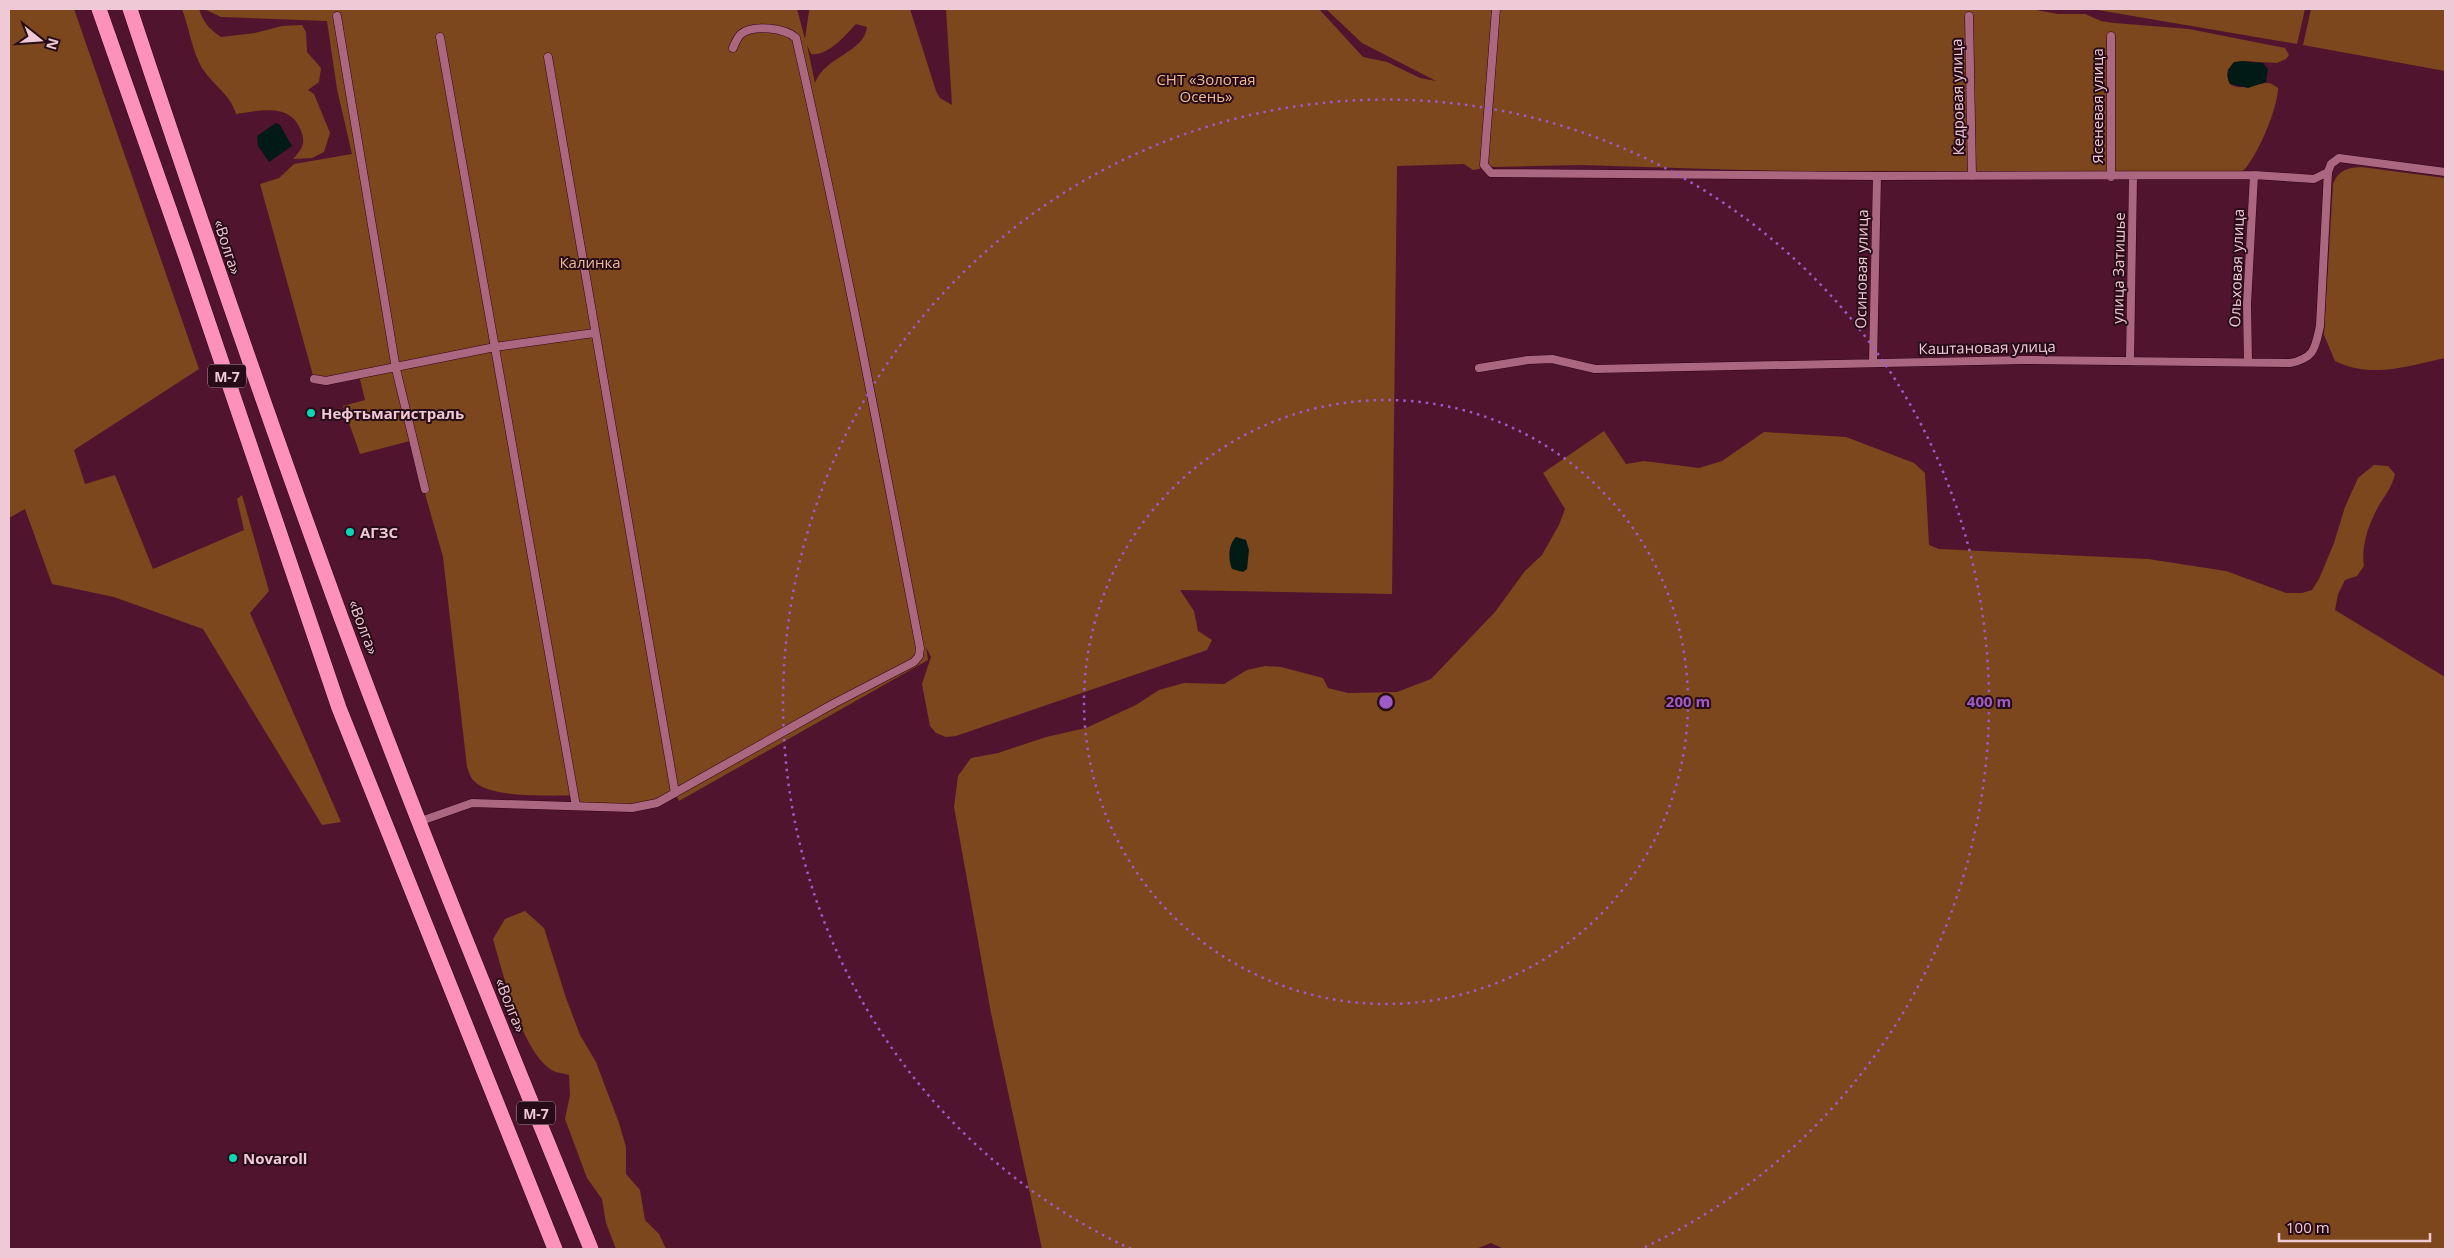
<svg xmlns="http://www.w3.org/2000/svg" width="2454" height="1258" font-family="'Open Sans',sans-serif">
	<style>
		.green { fill: #7c471c; fill-rule: evenodd }
		.water { fill: #021a15 }
		.lines { fill: none; stroke-linecap: round; stroke-linejoin: round }
		.street-casing { stroke: #2f0317; stroke-width: 9 }
		.highway-casing { stroke: #2f0317; stroke-width: 16 }
		.street { stroke: #ac6780; stroke-width: 8 }
		.highway { stroke: #fc91b9; stroke-width: 15 }
		.ring { fill: none; stroke: #9e5bc6; stroke-width: 2.5; stroke-dasharray: 2.5 5 }
		.poi-dot { fill: #0ad5b5; stroke: #270c17; stroke-width: 2 }
		.labels { text-anchor: middle; dominant-baseline: central; stroke-width: 4; stroke-linejoin: round; paint-order: stroke }
		.shield { fill: #270c17; stroke: #b4909d; stroke-width: 1 }
		.shield-label { font-size: 14px; font-weight: bold; fill: #f0c9d6 }
		.park-label { font-size: 15px; fill: #efba95; stroke: #270c17 }
		.street-label { font-size: 15px; fill: #f0c9d6; stroke: #270c17 }
		.poi-label { font-size: 15px; font-weight: bold; fill: #f0c9d6; stroke: #270c17; text-anchor: start }
		.centre { fill: #9e5bc6; stroke: #270c17; stroke-width: 2.5 }
		.ring-label { font-size: 15px; text-anchor: middle; font-weight: bold; fill: #9e5bc6; stroke: #270c17; stroke-width: 4; stroke-linejoin: round; paint-order: stroke }
	</style>
	<rect width="100%" height="100%" fill="#51142f"/>
	<path class="green" d="M9,9h65l125,360 -125,81 11,34 30,-9 38,94 91,-39 -7,-31 5,-4 27,96 -19,22 91,209 -19,3 -119,-196 -89,-32 -62,-13 -27,-75 -16,9z
		M182,9h17c4,13 11,21 22,28l34,-4 27,-7 20,-1 4,7 1,20 14,16 -2,14 -11,8 6,4 16,39 -6,19 -12,6 -19,1c9,-10 13,-15 8,-28 -10,-29 -42,-20 -65,-17 -5,-19 -23,-29 -34,-46 -10,-17 -13,-41 -20,-59z
		M204,9h593l8,30 4,-28 2,-2h99l26,82 4,7 12,7 -6,-96h373l44,48 24,5 33,16 16,3 -74,-38 -36,-34h166l-12,160 -7,1 -9,-6 -67,2 -5,428 -212,-4 14,21 4,20 14,9 -5,10 -251,86 -10,1 -10,-4 -6,-7 -8,-42 9,-27 -5,-10 2,13 -249,141 -4,-8 -43,15 -56,-2 -1,-10c-25,-1 -84,3 -101,-15 -4,-3 -5,-10 -7,-14l-24,-210 -33,-116 -50,13 -17,-48 22,-6 -6,-25 -45,4 -54,-195 19,-6 15,-14 58,-10 -15,-65 -10,-68 -106,-4zM856,24l11,3c-3,26 -42,29 -52,56l-8,-38 4,9c16,3 35,-19 45,-30z
		M1499,9h532l27,5h27l16,7 13,2 75,6 96,19 4,7 -3,4 -9,4 -35,-2 -14,8c-4,30 24,14 39,14 4,0 7,2 11,5 0,20 -21,70 -36,84l-467,-1 -194,-6 -86,2 -7,-1z
		M2092,9h213l-8,35z
		M2311,9h134v62l-142,-26z
		M2361,167l84,11v180c-37,8 -74,21 -110,3l-11,-26 9,-151c6,-14 14,-16 28,-17z
		M1604,431l22,33 18,-3 55,7 23,-7 42,-29 82,5 68,26 11,10 4,72 10,4 209,10 78,12 60,22h16l10,-3 7,-11 15,-36 11,-36 13,-29 16,-13 14,1 7,8c-3,14 -11,22 -18,35 -9,17 -16,38 -13,57l-7,10 -12,4 -7,14 -3,16 110,67v572h-941l-13,-6 -15,6h-434l-51,-236 -37,-206 4,-31 13,-18 27,-5 48,-16 40,-9 50,-23 23,-15 25,-7 40,1 23,-14 18,-4 16,1 42,11 5,10 20,5 49,-1 34,-13 64,-67 30,-41 17,-16 17,-30 6,-16 -22,-36z
		M525,911l19,17 22,70 14,37 16,27 23,61 7,24v27l14,16 5,30 14,14 7,15h-50l-10,-26 -4,-24 -15,-21 -22,-59 5,-24 -1,-20c-6,-2 -14,-2 -19,-6 -29,-20 -47,-96 -57,-130l12,-20z"/>
	<path class="water" d="M2242,61l21,2 5,6 -2,13 -18,6 -18,-4c-5,-10 -2,-15 4,-22z
		M276,123l4,2 12,21 -23,16 -11,-16 -1,-10z
		M1236,537l10,3 3,10 -2,19 -4,3 -11,-3c-4,-10 -4,-24 4,-32z"/>
	<g class="lines">
		<defs>
			<path id="street" d="M1496,9l-12,156 7,8 386,3 377,-1 60,4 14,-7 3,-8 8,-6 106,14
				M337,16l59,353 29,120
				M1969,16l3,160
				M440,37l136,769
				M548,57l127,736
				M2111,177v-141
				M2130,361l3,-184
				M1873,362l4,-186
				M2248,362l-1,-58 7,-129
				M1479,368l49,-8 24,-1 43,10 428,-9 267,3c25,-5 25,-15 30,-37l8,-154
				M314,379l12,2 169,-34 99,-14
				M421,821l51,-18 160,5 25,-5 176,-99 81,-42 5,-6 1,-8c-39,-204 -78,-408 -124,-610 -11,-10 -43,-14 -55,-4 -4,4 -6,9 -8,14"/>
			<path id="highway" d="M99,9l87,248 153,451 216,541
				M130,9c67,202 136,403 209,603 79,214 166,426 252,637"/>
		</defs>
		<use href="#street" class="street-casing"/>
		<use href="#highway" class="highway-casing"/>
		<use href="#street" class="street"/>
		<use href="#highway" class="highway"/>
	</g>
	<g class="ring">
		<circle cx="1386" cy="702" r="302"/>
		<path d="M1131 1249A603 603 0 1 1 1641 1249"/>
	</g>
	<g class="poi-dot">
		<circle cx="311" cy="413" r="5"/>
		<circle cx="350" cy="532" r="5"/>
		<circle cx="233" cy="1158" r="5"/>
	</g>
	<g class="labels">
		<g class="shield">
			<rect x="208" y="364.5" width="38" height="23" rx="4"/>
			<rect x="517" y="1101.5" width="38" height="23" rx="4"/>
		</g>
		<g class="shield-label">
			<text x="227" y="376">М-7</text>
			<text x="536" y="1113">М-7</text>
		</g>
		<g class="park-label">
			<text x="1206" y="79">СНТ «Золотая<tspan x="1206" dy="17">Осень»</tspan></text>
			<text x="590" y="262">Калинка</text>
		</g>
		<g class="street-label">
			<text transform="translate(1957 97) rotate(-91)">Кедровая улица</text>
			<text transform="translate(2097 106) rotate(-90)">Ясеневая улица</text>
			<text transform="translate(228 247) rotate(72)">«Волга»</text>
			<text transform="translate(2118 268) rotate(-89)">улица Затишье</text>
			<text transform="translate(2236 268) rotate(-88)">Ольховая улица</text>
			<text transform="translate(1861 269) rotate(-89)">Осиновая улица</text>
			<text transform="translate(1987 347) rotate(-1)">Каштановая улица</text>
			<text transform="translate(364 627) rotate(69)">«Волга»</text>
			<text transform="translate(511 1005) rotate(68)">«Волга»</text>
		</g>
		<g class="poi-label">
			<text x="321" y="413">Нефтьмагистраль</text>
			<text x="360" y="532">АГЗС</text>
			<text x="243" y="1158">Novaroll</text>
		</g>
	</g>
	<circle cx="1386" cy="702" r="8" class="centre"/>
	<g class="ring-label">
		<text x="1688" y="707">200 m</text>
		<text x="1989" y="707">400 m</text>
	</g>
	<rect width="2454" height="1258" fill="none" stroke="#f0c9d6" stroke-width="20"/>
	<g transform="translate(40 40) rotate(107)" stroke="#270c17" stroke-width="4" paint-order="stroke">
	<path d="M0-4L9 19L0 12L-9 19Z" fill="#f0c9d6"/>
	<text y="-8" font-size="14" font-weight="bold" text-anchor="middle" fill="#f0c9d6">N</text>
	</g>
	<path d="M2279 1233v8h151v-8" fill="none" stroke="#f0c9d6" stroke-width="2.5"/>
	<text x="2286" y="1233" font-size="15" fill="#f0c9d6" stroke="#270c17" stroke-width="4" paint-order="stroke">100 m</text>
</svg>
